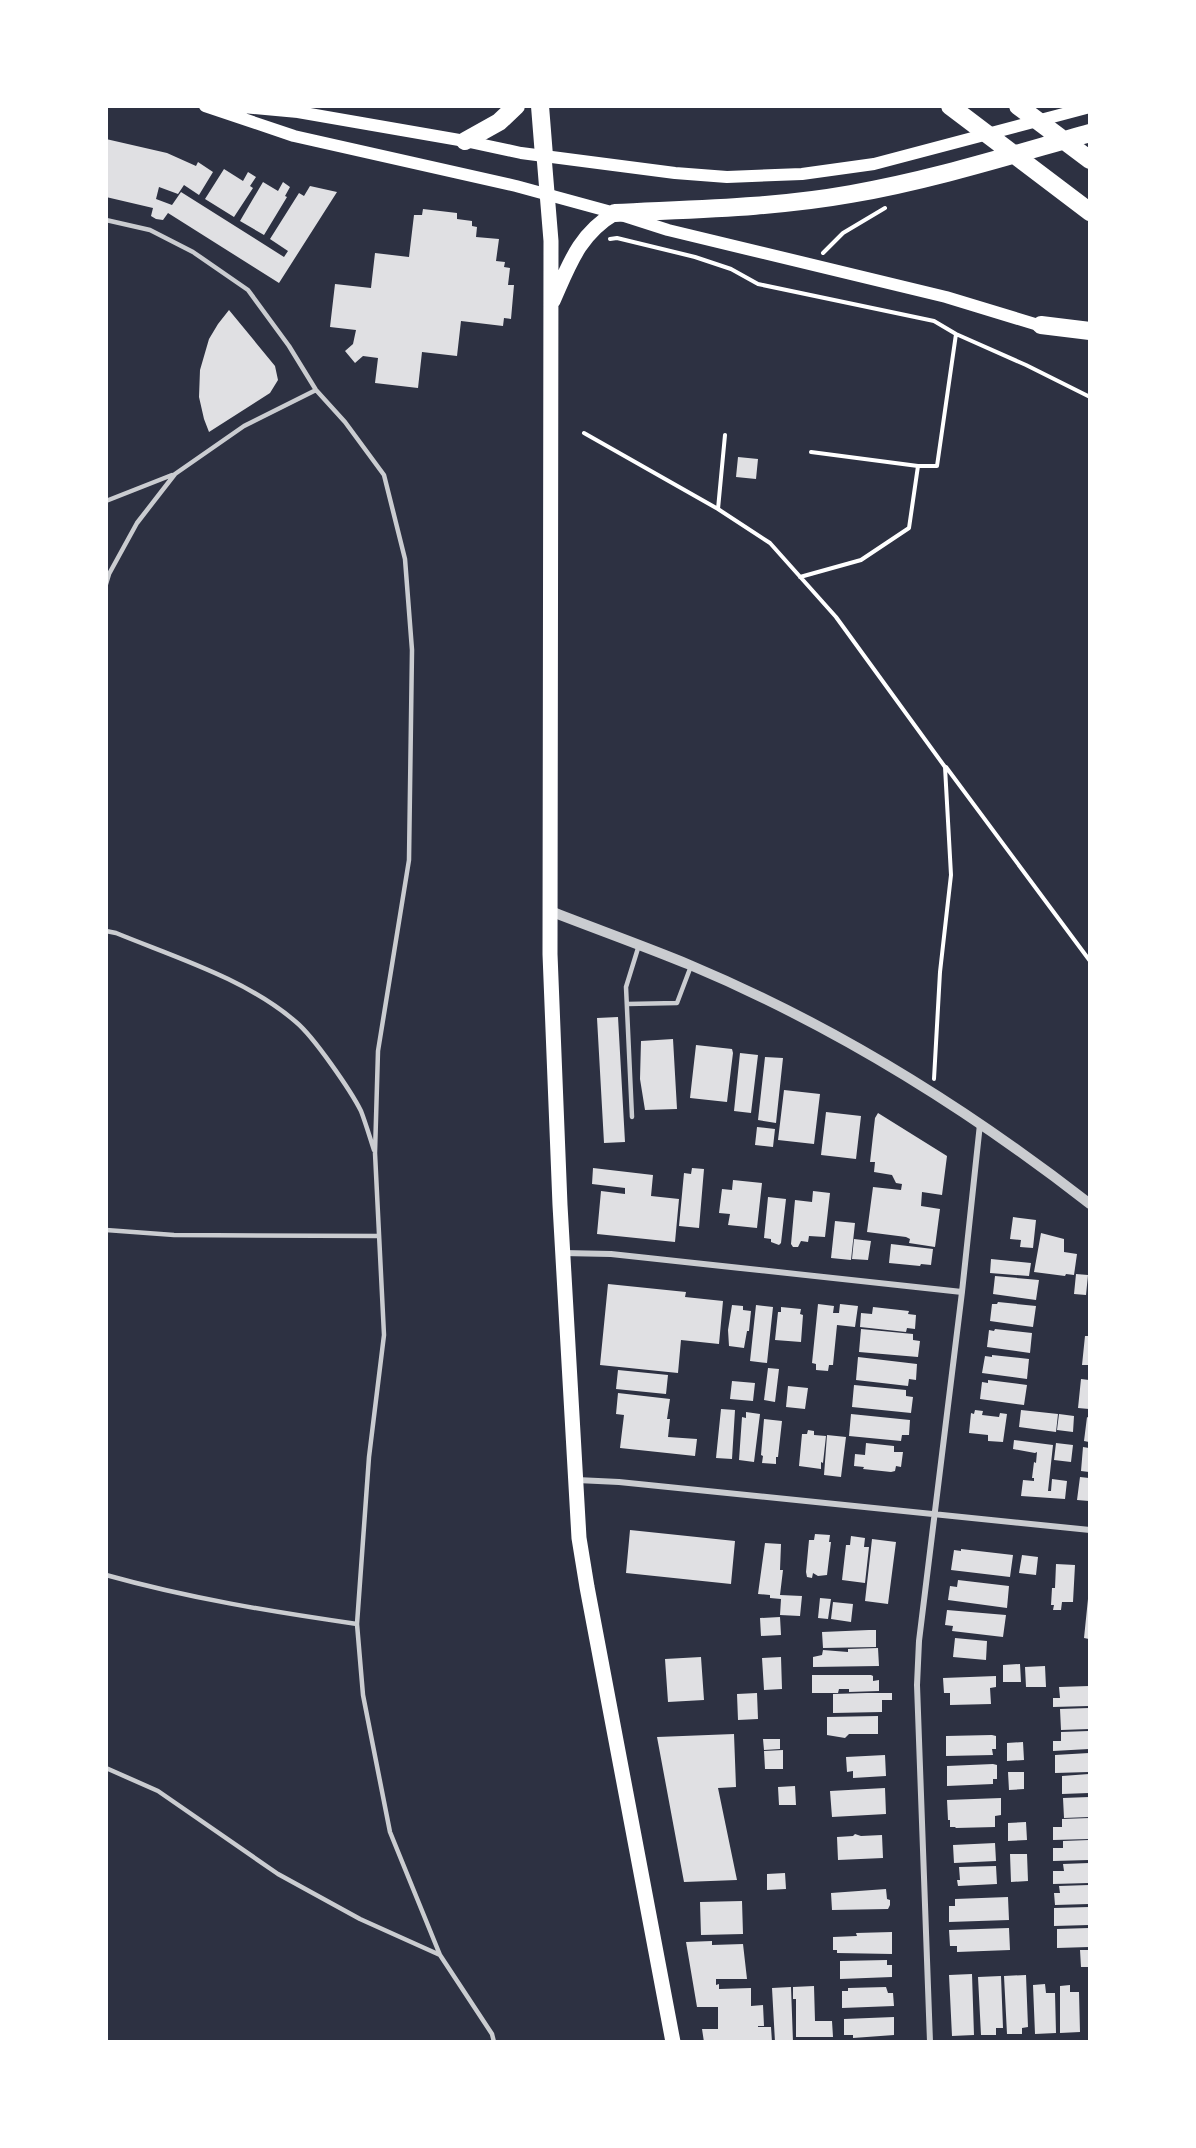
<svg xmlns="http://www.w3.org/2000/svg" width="1196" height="2148" font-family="'Roboto Condensed',sans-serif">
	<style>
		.building { fill: #e0e0e3 }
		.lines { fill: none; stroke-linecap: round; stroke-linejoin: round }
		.path { stroke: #fff; stroke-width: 4 }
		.service { stroke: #caccd0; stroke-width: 4.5 }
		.minor { stroke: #caccd0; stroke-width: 6 }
		.tertiary { stroke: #caccd0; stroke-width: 10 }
		.secondary { stroke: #fff; stroke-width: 12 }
		.primary { stroke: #fff; stroke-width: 15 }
		.motorway { stroke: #fff; stroke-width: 18 }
	</style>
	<rect width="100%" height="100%" fill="#2d3142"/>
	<path class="building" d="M106,139l61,14 29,13 2,-4 15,10 -14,23 -15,-10 -6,9 -19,-7 -3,12 16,6 9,-13 103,65 4,-6 -18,-12 29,-46 5,3 6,-10 27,6 -58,91 -111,-70 -5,7 -7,-1 -5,-3 2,-8 -47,-11z
		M224,169l19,12 5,-9 8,5 -6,9 3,2 -19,29 -29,-18z
		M263,182l15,9 5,-9 7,5 -5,9 2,1 -23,38 -24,-14z
		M423,209l34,4v6l15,2v5l5,1 -1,10 23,2 -3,22 9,1 -1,5 6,1 -2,17h6l-3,34 -7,-1 -1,8 -42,-5 -4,35 -35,-4 -4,36 -43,-5 3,-25 -15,-2 -8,7 -10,-12 8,-7 3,-14 -26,-3 5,-43 36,4 4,-35 34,4 5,-42h8z
		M229,310l46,56 3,14 -8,13 -61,39 -5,-13 -5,-22 1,-27 9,-31 9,-15z
		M738,457l20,2 -2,20 -20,-2z
		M618,1017l7,125 -21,1 -7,-125z
		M673,1039l4,70 -32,1 -5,-31 1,-38z
		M696,1045l36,4 1,4 -6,49 -37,-4z
		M740,1053l18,2 -7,58 -17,-2z
		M765,1057l18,1 -7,65 -18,-3z
		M784,1090l36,4 -6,50 -36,-4z
		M826,1112l35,4 -5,43 -35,-4z
		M878,1113l69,43 -5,39 -20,-3 -1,14 19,3 -5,38 -26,-4 1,-4 -4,-2 -39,-5 6,-45 28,3 1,-6 -6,-1 -4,-8 -18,-3 1,-10h-5l5,-44z
		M757,1127l18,2 -2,18 -18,-2z
		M593,1168l60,7 -2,21 28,3 -4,43 -78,-8 4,-43 24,3v-6l-33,-4z
		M692,1168l12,1 -5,59 -20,-2 5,-53 7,1z
		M733,1180l29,3 -5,45 -29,-3 2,-11 -11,-1 3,-24 10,1z
		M813,1191l17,2 -5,44 -16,-1 -1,6 -7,-1 -3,6h-5l-2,-3 4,-44 17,2z
		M768,1197l18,2 -5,44 -2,2 -8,-3v-3l-7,-1z
		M1013,1217l23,3 -3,28 -13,-1 1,-7 -11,-1z
		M835,1221l20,2 -4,37 -20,-2z
		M1041,1233l23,6v13l13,2 -3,21 -8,-1 -1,2 -31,-4z
		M854,1239l17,2 -3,19 -16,-1z
		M891,1244l42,5 -2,16 -10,-1 -1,2 -31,-3z
		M991,1259l40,4 -2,13 -39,-3z
		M1076,1274l12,1 -2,20 -12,-1z
		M995,1276l44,4 -3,20 -43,-6z
		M608,1284l78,8 -1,5 38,4 -4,43 -38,-4 -3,33 -78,-8z
		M998,1302l38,4 -3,21 -43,-6 2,-17h5z
		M818,1304l16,2 -1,7h6l1,-9 18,2 -3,21 -18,-2 -4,40h-4l-1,6 -12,-1v-6l-4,-1z
		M732,1305l11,1v4l8,1 -2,20h-2l-3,17 -15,-2 -1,-16z
		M756,1305l17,2 -6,56 -17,-2z
		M781,1307l20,2 -1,5 3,1 -2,27 -26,-2 3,-28h3z
		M873,1307l36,4 -1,3 8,1 -1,14 -8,-1 -1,4 -46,-5 1,-14 11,1z
		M861,1329l52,5v6l7,1 -2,16 -59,-5z
		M995,1329l37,4 -2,20 -43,-6 2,-17 5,1z
		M1085,1336h4v29h-7z
		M992,1355l37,4 -2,20 -45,-6 3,-17 7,1z
		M858,1357l59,7 -1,16 -7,-1 -1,7 -52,-6z
		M768,1368l11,1 -4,33 -11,-2z
		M618,1370l50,5 -2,19 -50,-5z
		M1081,1379l8,1v29l-11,-1z
		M988,1380l39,5 -3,20 -44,-6 2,-17 6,1z
		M732,1381l23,2 -2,18 -23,-2z
		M854,1385l52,5v6l7,1 -2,16 -59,-6z
		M788,1386l20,2 -3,21 -19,-2z
		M618,1393l52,6 -3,20h3l-2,18 29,2 -2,17 -75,-8 4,-33 -8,-1z
		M721,1409l14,1 -3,49 -16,-1z
		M975,1410l8,1 -1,4 17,2 1,-4 7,1 -4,28 -15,-1v-6l-19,-2 2,-20 3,1z
		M1021,1410l37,4 -2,18 -37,-5z
		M746,1412l14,2 -6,48 -15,-2 3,-43 4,1z
		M851,1414l59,6 -1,15h-7l-1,6 -52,-5z
		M1059,1414l15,2 -1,16 -16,-2z
		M1087,1417l2,1v24l-5,-1z
		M764,1419l18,2 -4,36h-2v7l-14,-1 1,-7 -2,-1z
		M808,1430l6,1v4l12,1 -3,27 -2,-1v7l-22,-3 3,-32h5z
		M827,1435l19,2 -5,40 -17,-2z
		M1014,1440l39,5 -5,46h3l1,-12 15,2 -2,18 -44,-3 2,-16 11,1v-3h-2l2,-16 2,1 1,-11 -2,1 -22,-4z
		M866,1443l28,3v6h9l-2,15 -5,-1 -1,5 -4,1 -28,-3 1,-2 -10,-1 1,-12 10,1z
		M1056,1443l17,2 -2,17 -17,-2z
		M1083,1447l6,1v24l-8,-1z
		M1080,1477l9,1v23l-12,-1z
		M630,1530l105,11 -4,43 -105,-11z
		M815,1534l15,1 -1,7h2l-4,33 -9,1 -5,-3 -1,5 -5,-1 -1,-5 3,-32h5z
		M851,1536l14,2 -1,9h5l-4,36 -23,-3 4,-35h4z
		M872,1539l24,3 -8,62 -23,-3z
		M765,1543l16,1 -1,26h3l-3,25 22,1 -2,20 -20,-1 1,-16 -11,-1v-3l-12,-1z
		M961,1549l52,6 -3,22 -59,-7 3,-20 7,1z
		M1022,1555l16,2 -2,18 -17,-2z
		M1056,1564l19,1 -2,37h-11l-1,8h-8l1,-5h-3l1,-17h3z
		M958,1580l51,6 -2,22 -59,-8 2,-14 7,1z
		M820,1598l11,1 -3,20 -10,-1z
		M1088,1599h1v40l-5,-1z
		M833,1602l20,2 -2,18 -20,-3z
		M947,1610l59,5 -3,22 -51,-6 1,-5 -8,-1z
		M780,1617l1,18 -20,1 -1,-18z
		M869,1630h7v17l-53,1 -1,-16z
		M955,1638l32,3 -1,19 -33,-3z
		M878,1648l1,18 -66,1v-10l9,-2 1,-5 25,2v-3z
		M701,1657l3,43 -36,2 -3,-43z
		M781,1657l1,32 -18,1 -2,-32z
		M1020,1664l1,18h-18v-17z
		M1045,1666l1,21h-20l-1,-20z
		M812,1675h59l2,1v5l6,-1v11l-30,1v-3h-10l-1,4h-26z
		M996,1676v11l-6,1 1,16 -41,1v-12h-6l-1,-15z
		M1089,1686v20l-36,1v-9h7l-1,-11z
		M757,1693l1,26 -20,1 -1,-26z
		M867,1693h25v7h-10v12l-49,1v-19z
		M1089,1708v21l-28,1 -1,-21z
		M878,1716v18h-29l-4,4 -18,-3v-18z
		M1089,1731v18l-36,2v-10h8v-9z
		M734,1734l2,53 -18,1 19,92 -53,2 -27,-145z
		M992,1735l4,1v13h-4l1,6 -47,1v-20z
		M763,1739h17v10l-16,1z
		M1023,1742l1,18 -17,1v-18z
		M783,1750v19h-18l-1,-18z
		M1089,1753v19l-34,1v-18z
		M885,1755l1,21 -33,2v-7l-6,1 -1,-15z
		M993,1764l4,1v14h-4v5l-46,2v-20z
		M1008,1772h16v17l-15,1z
		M1089,1774v19l-27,1v-18z
		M795,1786l1,19h-17l-1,-18z
		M885,1788l1,26 -54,3 -2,-26z
		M1089,1797v20l-25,1 -1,-20z
		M1001,1798v17l-6,1v11l-39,1 -1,-1h-5v-7h-2l-1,-20z
		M1089,1818v21l-36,1v-13h9v-8z
		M1026,1822l1,18 -19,1v-18z
		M855,1834l6,2 21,-1 1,23 -45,2 -1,-23 16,-1z
		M1089,1840v20l-36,1v-13h10v-7z
		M995,1843l1,18 -42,2 -1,-18z
		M1010,1854h17l1,27 -17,1z
		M1089,1863v20l-36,1v-13h11l-1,-7z
		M996,1866l1,18 -39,2 -1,-6h3l-1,-13z
		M785,1873l1,16 -19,1v-16z
		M1089,1885v19l-34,1 -1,-12h6l-1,-7z
		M886,1889l1,10 3,1v5l-2,4 -56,1 -1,-17z
		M1008,1897l1,23 -60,2v-16h6v-7z
		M742,1901l1,33 -42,1 -1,-33z
		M1089,1907v18l-35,1v-18z
		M1009,1928l1,22 -53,2v-6h-7l-1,-16z
		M1089,1928v19l-32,1v-19z
		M892,1932v22l-55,-1v-3h-4v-13l24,-1 -1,-3z
		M712,1941v4l31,-1 4,35h-31v6l3,-1v5l32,-1v18l12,-1 1,21h-6v1h13l1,15h-68l-2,-13h16v-22h-21l-11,-65z
		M1080,1950h9v17h-8z
		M887,1960v5h5v12l-52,2v-18z
		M972,1974l2,61 -22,1 -3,-61z
		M1026,1975l2,52 -6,1v6h-15l-3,-58z
		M1001,1976l2,52h-7v7h-15l-3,-58z
		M1045,1984l1,9h9l1,40 -21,1 -2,-49z
		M1070,1985v7h9l1,40 -20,1v-47z
		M814,1986l1,35h17l1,16h-37v-38h-3v-12z
		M791,1987l2,55h-18l-3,-54z
		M886,1987l2,6h5l1,13 -52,2v-17h6v-3z
		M894,2017v18l-41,3v-3h-9v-16z"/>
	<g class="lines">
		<path class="path" d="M610,239l7,-1 78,19 36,12 27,15 176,37 22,13 70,31 64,32
			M823,253l20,-20 42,-25
			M584,433l134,76 52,34 66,74 109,150 6,108 -11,97 -6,107
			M918,466h19l19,-132
			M718,509l7,-74
			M800,577l61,-17 48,-32 9,-62 -107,-14
			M946,767l144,194"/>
		<path class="service" d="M106,220l44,10 43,22 55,38 41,56 27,44 29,32 39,53 21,84 7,91 -3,210 -31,191 -3,102 9,182 -15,122 -12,167 6,71 27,137 50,123 52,79 2,8
			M106,501l66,-26
			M106,584l3,-10 28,-51 38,-49 69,-48 72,-36
			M106,931l10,2c61,25 130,46 180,89 18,15 55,69 65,89 5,13 9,27 13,39
			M627,1004l50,-1 14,-37
			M632,1117l-6,-130 13,-42
			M106,1230l68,5 205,1
			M106,1575c82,23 167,37 251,49
			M106,1768l52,23 120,83 82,45 80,36"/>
		<path class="minor" d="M563,1253l48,1 351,38
			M577,1480l42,2 471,48
			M930,2042l-13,-357 2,-44 43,-349 18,-168"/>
		<path class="tertiary" d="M550,911c46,18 94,35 140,54 143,60 278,144 400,239"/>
		<path class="secondary" d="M205,106l89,30 222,50 99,27 53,17 278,67 102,31
			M231,106l67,6 167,29 56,12 154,20 52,4 75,-3 72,-10 216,-57"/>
		<path class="primary" d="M544,156l7,85 -1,713 10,251 19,333 8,49 86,455
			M553,301c16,-36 26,-67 62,-88"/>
		<path class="motorway" d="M540,106l4,50
			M950,106l140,106
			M1018,106l72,54
			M465,141l34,-19 17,-16
			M615,213c79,-4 158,-5 236,-19 81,-14 160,-39 239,-61
			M1041,325l49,6"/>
	</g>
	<rect width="1196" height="2148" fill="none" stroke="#ffffff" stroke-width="216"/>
</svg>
